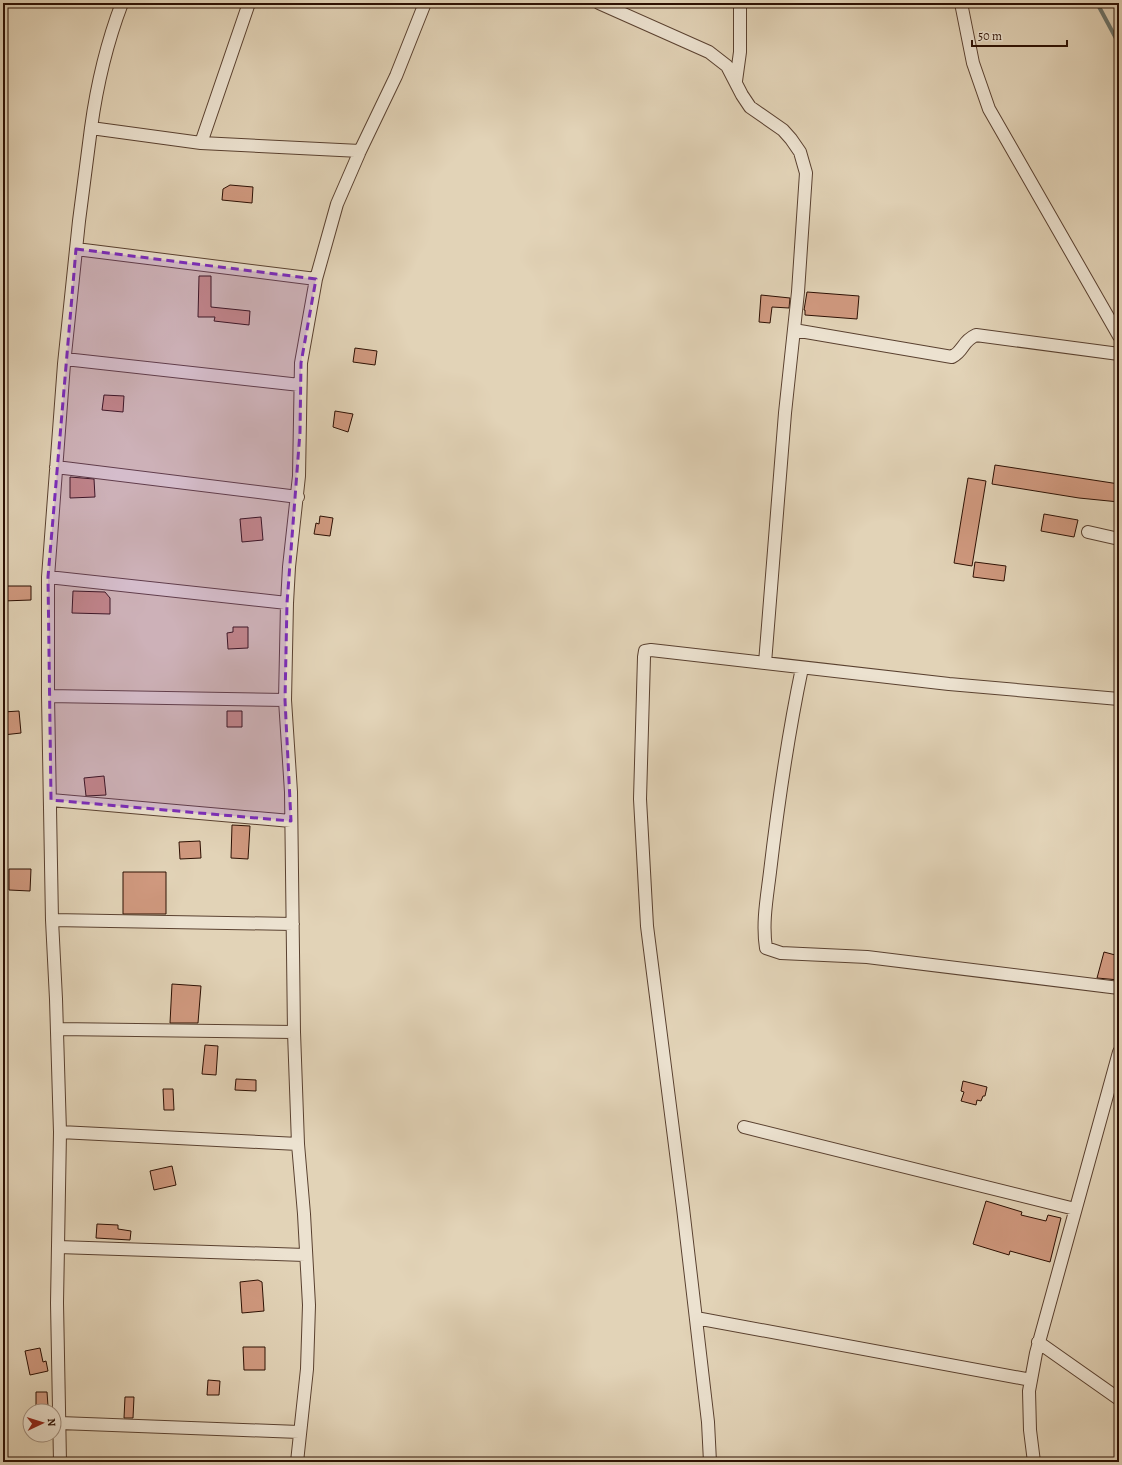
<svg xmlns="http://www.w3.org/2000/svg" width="1122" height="1465" font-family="Alegreya,serif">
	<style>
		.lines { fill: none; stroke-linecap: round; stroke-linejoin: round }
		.stream { stroke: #6b746b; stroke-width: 4 }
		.building { fill: #d0997f; stroke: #2d1003 }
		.street-casing { stroke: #5a4130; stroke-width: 14 }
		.street { stroke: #ece2d0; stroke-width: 12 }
		.marked { fill: #7b2cbf; fill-opacity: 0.2; stroke: #7b2cbf; stroke-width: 3; stroke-dasharray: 8 5; stroke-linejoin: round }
	</style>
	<rect width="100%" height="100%" fill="#e2d3b7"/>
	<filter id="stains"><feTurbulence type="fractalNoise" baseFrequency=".005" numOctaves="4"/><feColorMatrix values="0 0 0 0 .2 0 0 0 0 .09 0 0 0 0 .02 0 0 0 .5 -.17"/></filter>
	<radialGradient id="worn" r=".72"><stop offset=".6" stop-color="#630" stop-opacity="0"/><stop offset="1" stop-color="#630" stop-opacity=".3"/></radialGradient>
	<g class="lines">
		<path class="stream" d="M1097,3l22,41"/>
	</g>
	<path class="building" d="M230,185l23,2 -1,16 -30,-3 1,-11z
		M199,276h12v31l39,4 -1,14 -35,-4 1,-4h-17z
		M807,292l52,4 -2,23 -52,-4v-5h-1z
		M761,295l29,3 -1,10 -17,-1 -2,16 -11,-1z
		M355,348l22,3 -2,14 -22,-3z
		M104,395l20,1 -1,16 -21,-2z
		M335,411l18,3 -5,18 -15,-5z
		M995,465l124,19v18l-40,-4 -87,-14z
		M70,477l24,2 1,18 -25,1z
		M968,478l18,3 -14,85 -18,-3z
		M1044,514l34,6 -4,17 -33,-6z
		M320,516l13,2 -3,18 -16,-2 2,-11 3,1z
		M261,517l2,23 -21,2 -2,-23z
		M975,562l31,4 -2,15 -31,-4z
		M3,586h28v14l-28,1z
		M73,591l32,1 5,6v16l-38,-1z
		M233,627h15v21l-20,1 -1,-16 6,-1z
		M19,711l2,22 -18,2v-23z
		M227,711h15v16h-15z
		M104,776l2,19 -20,1 -2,-18z
		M232,825l18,1 -2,33 -17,-1z
		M200,841l1,17 -21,1 -1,-17z
		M9,869h22l-1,22 -21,-1z
		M123,872h43v42h-43z
		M1104,952l15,4v24l-22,-2z
		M172,984l29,2 -3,37h-28z
		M205,1045l13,1 -2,29 -14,-1z
		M236,1079l20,1v11l-21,-1z
		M963,1081l24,6 -2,9h-2l-2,5 -4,-1 -1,5 -15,-4 3,-9 -3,-1z
		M163,1089h10l1,21h-10z
		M172,1166l4,19 -22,5 -4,-19z
		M986,1201l36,11 -1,3 25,6 2,-6 13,3 -11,44 -40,-11 -1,4 -36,-11z
		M97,1224l21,1v4l13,2 -1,9 -34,-2z
		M258,1280l4,2 2,29 -22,2 -2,-31z
		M243,1347h22v23h-21z
		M40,1348l3,14 3,-1 2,10 -18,4 -5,-24z
		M208,1380l12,1 -1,14h-12z
		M36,1392h11l1,14h-12z
		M125,1397h9l-1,21h-9z"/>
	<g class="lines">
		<defs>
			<path id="street" d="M122,3c-16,42 -25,81 -31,125l110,15 159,8
				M599,3l110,49 18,14 15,29 8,12 33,23 8,9 9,13 6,21 -8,119 -13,121 -20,250
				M961,3l12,60 16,46 130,227
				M736,81l4,-29v-49
				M201,143l48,-140
				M76,249l240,30
				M794,330l158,27c13,-7 9,-15 24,-22l143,19
				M65,359l235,26
				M56,467l242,30
				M1088,532l31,7
				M48,577l239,26
				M802,668c-14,67 -24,136 -32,204 -3,25 -8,51 -4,76l15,5 86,4 252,31
				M48,696l237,4
				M51,800l240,21
				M52,920l241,4
				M57,1029l237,3
				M744,1127l331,82
				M60,1132l238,12
				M58,1247l247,8
				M696,1318l335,62
				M1038,1342l81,57
				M60,1423l239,9
				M60,1462l-3,-159 3,-171 -4,-133 -4,-79 -4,-224v-119l16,-213 15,-143 12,-93
				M297,1462l10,-93 2,-64 -5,-91 -6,-70 -4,-112 -3,-240 -6,-92 2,-97 2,-36 10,-91 2,-113 15,-84 21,-75 23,-53 36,-75 29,-73
				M710,1462l-2,-40 -25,-214 -36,-282 -7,-127 4,-142 1,-6 6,-1 298,34 170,15
				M1034,1462l-4,-32 -1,-39 7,-38 83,-301"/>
		</defs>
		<use href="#street" class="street-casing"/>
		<use href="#street" class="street"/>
	</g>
	<path class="marked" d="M76,249l240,30 -15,84 -1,69 -13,171 -2,97 6,121 -240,-21 -3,-223z"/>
	<rect width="1122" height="1465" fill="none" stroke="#e2d3b7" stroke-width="16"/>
	<rect x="4" y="4" width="1114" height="1457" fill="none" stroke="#2d1003" stroke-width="2"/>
	<rect x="8" y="8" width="1106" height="1449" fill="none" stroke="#2d1003"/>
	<g transform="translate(42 1423) rotate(86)"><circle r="19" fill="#ece2d0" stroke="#a08e7e"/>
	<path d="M0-3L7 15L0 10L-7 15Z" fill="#8f2418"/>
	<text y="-6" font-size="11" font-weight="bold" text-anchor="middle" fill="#2d1003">N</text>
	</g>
	<path d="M972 40v6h95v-6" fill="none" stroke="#2d1003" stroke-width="2"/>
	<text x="978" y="40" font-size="12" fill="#2d1003" stroke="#ece2d0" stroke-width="3" paint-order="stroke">50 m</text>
	<rect width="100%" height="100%" filter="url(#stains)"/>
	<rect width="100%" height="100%" fill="url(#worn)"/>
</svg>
